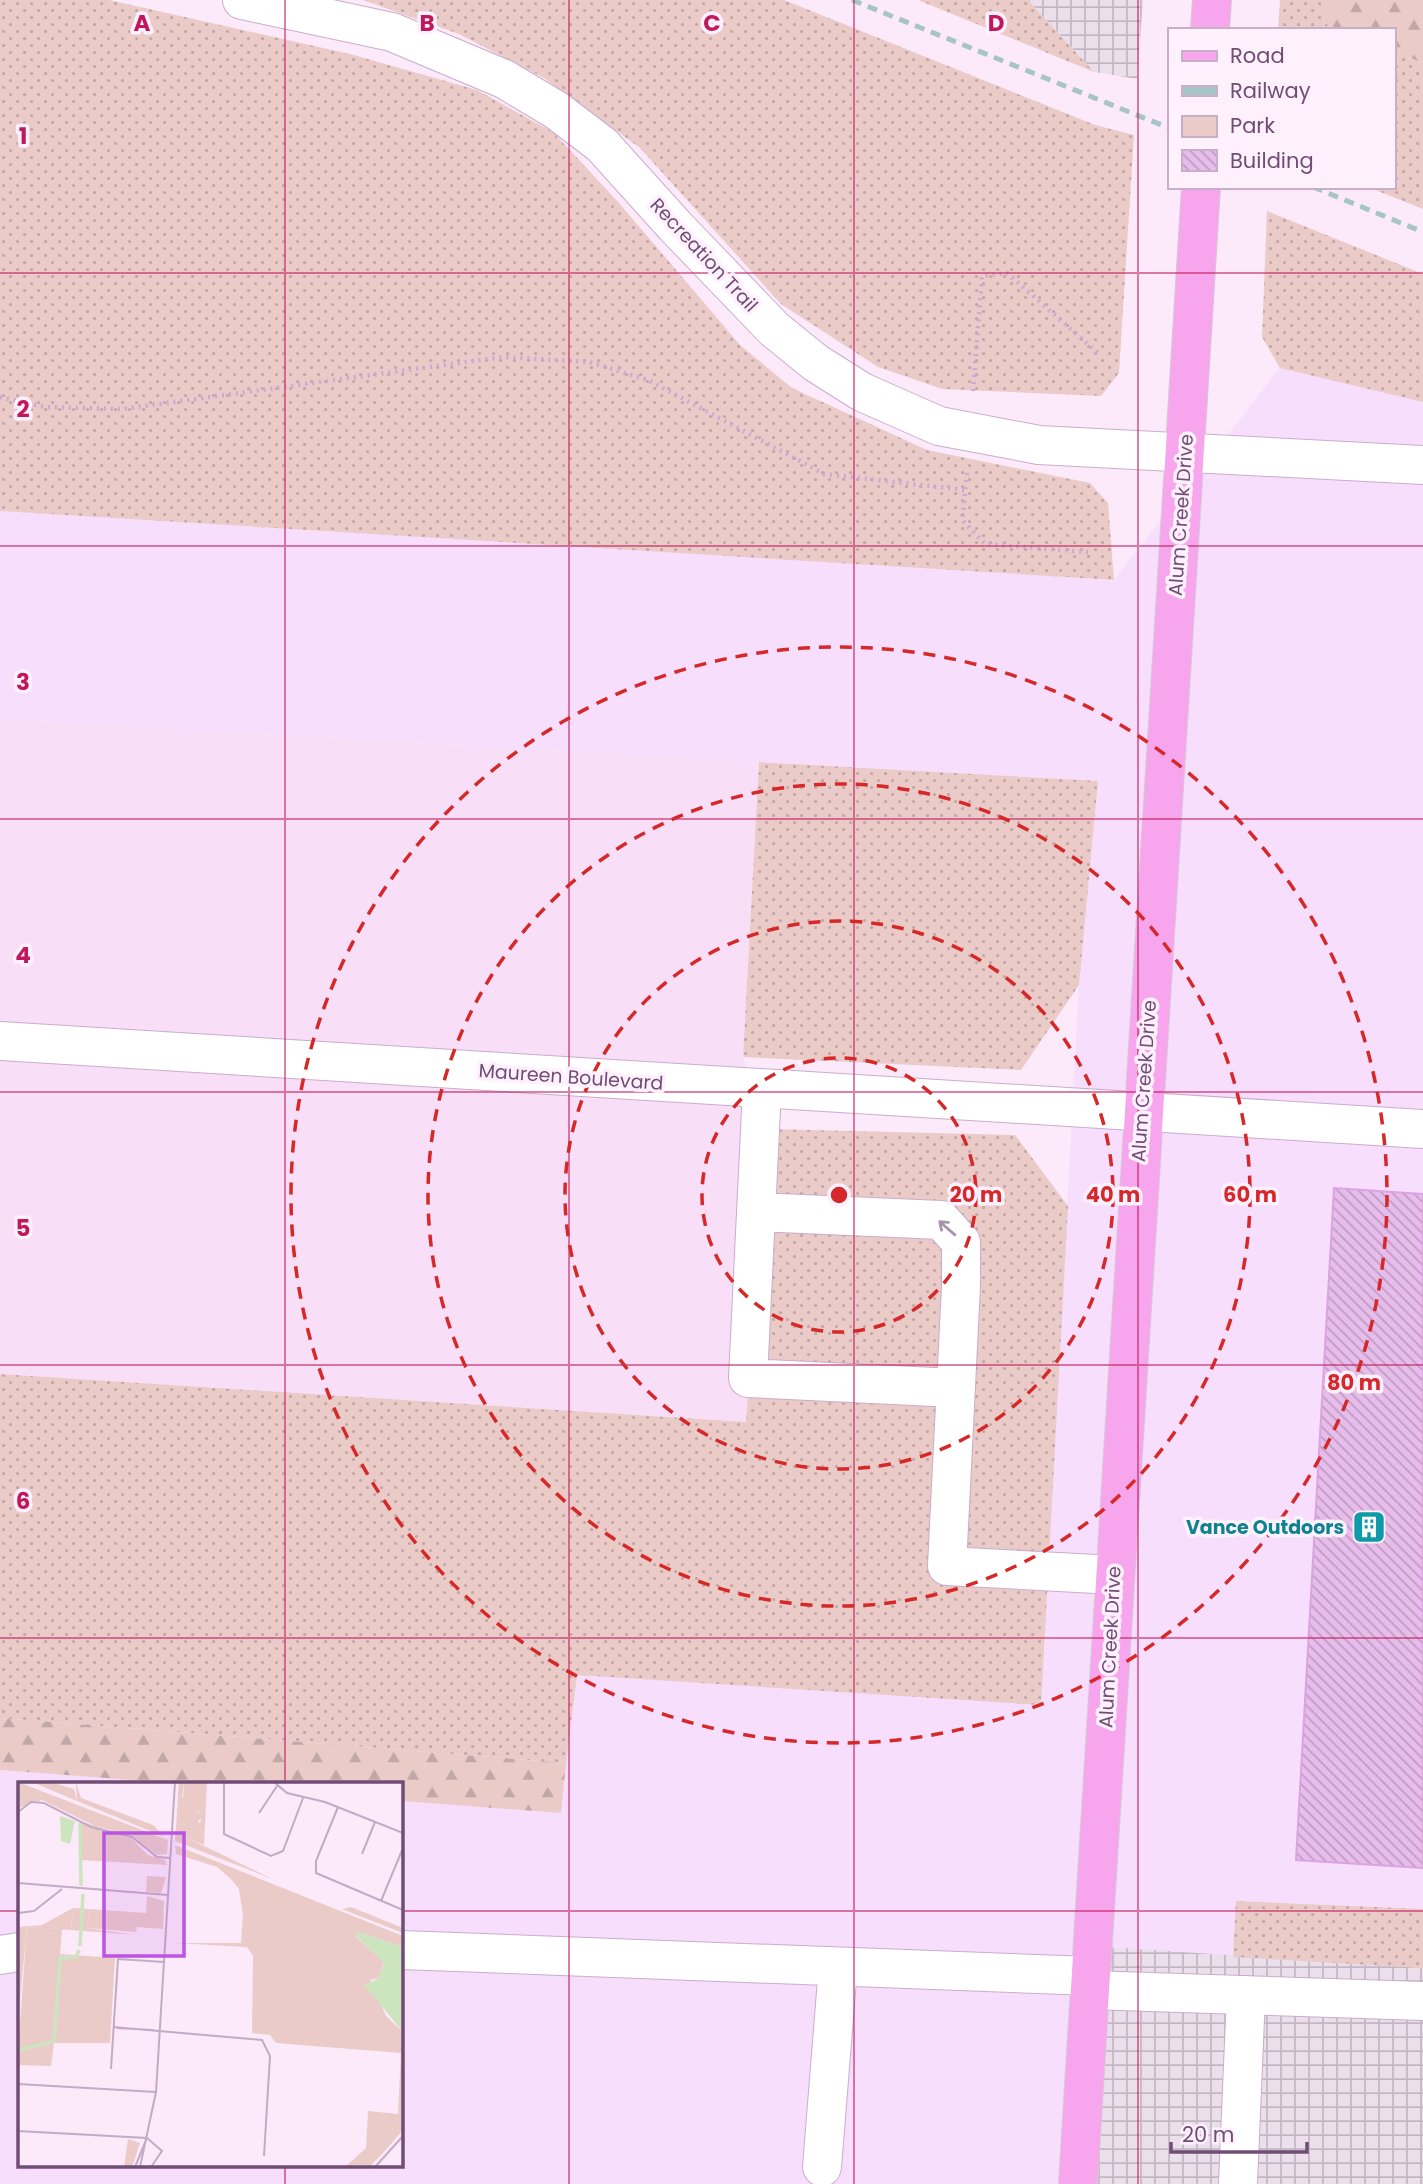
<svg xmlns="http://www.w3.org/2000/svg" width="1423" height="2184" font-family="Poppins,sans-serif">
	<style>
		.residential { fill: #f8def7 }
		.commercial { fill: #f6defc }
		.industrial { fill: url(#industrial-grid) }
		.green { fill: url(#green-dots) }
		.forest { fill: url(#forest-firs) }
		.building { fill: url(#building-back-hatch); stroke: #dca3e3; stroke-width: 2 }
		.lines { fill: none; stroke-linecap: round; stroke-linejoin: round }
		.minor-casing { stroke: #caadcc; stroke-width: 40 }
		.major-casing { stroke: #d4cad6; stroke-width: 40 }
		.path { stroke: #d1a5d6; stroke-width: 4.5; stroke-dasharray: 2 5; stroke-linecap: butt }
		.minor { stroke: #fff; stroke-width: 38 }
		.major { stroke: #f7a5ec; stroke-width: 38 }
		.rail { stroke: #a7c5c6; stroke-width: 5; stroke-dasharray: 10 7; stroke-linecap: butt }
		.oneway { stroke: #aa94ad }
		.grid { fill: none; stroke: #c2185b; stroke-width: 2; stroke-opacity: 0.55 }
		.ring { fill: none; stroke: #d62828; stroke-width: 3.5; stroke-dasharray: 12 9 }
		.labels { text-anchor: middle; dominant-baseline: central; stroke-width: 7; stroke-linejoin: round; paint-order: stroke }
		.street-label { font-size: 19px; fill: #714d76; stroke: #fef0fd }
		.culture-label { font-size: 19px; font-weight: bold; fill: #0d838f; stroke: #fef0fd; text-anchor: end }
		.inset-river { fill: none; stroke: #cce5be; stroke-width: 3.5 }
		.inset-road { fill: none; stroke: #c4abc5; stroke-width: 2 }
		.view { fill: #bb54e1; fill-opacity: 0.15; stroke: #bb54e1; stroke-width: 3.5 }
		.inset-edge { fill: none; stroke: #714d76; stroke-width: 3.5 }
		.grid-label { font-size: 23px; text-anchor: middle; font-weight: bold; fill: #c2185b; stroke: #fef0fd; stroke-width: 7; stroke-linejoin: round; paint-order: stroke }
		.centre { fill: #d62828; stroke: #fef0fd; stroke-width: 3.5 }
		.ring-label { font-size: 21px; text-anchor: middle; font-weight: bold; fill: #d62828; stroke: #fef0fd; stroke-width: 7; stroke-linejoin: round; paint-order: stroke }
	</style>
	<defs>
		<pattern id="industrial-grid" width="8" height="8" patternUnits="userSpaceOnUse" patternTransform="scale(1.75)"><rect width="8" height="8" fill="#ebdfeb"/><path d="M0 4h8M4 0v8" fill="none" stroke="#c3b7c3"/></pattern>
		<pattern id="green-dots" width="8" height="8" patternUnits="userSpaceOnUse" patternTransform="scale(1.75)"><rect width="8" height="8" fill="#eacbc8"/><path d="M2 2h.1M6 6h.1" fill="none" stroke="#c2a7a7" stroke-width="1.8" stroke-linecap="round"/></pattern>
		<pattern id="forest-firs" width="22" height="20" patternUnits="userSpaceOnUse" patternTransform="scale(1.75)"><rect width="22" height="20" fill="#eacbc8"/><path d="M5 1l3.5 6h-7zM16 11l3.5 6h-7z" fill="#c2a7a7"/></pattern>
		<pattern id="building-back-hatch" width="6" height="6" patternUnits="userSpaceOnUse" patternTransform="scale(1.75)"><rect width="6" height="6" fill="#e7bdeb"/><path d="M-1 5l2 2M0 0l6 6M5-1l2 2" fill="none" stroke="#c09cc3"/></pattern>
	</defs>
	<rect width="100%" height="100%" fill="#fceafa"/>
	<path class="residential" d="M0,719l759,43 -16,295 25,72 -22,293 -746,-48z"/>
	<path class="commercial" d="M1280,368l143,34v1507l-186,-8 -4,56 -125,-10 -16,237h-1092v-414l172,13h-153v382h382v-364l159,12 16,-138 465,29 38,-719 19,-204 -1098,-62v-208l1114,69z"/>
	<path class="industrial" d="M1028,0h115l-6,79 -43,-7z
		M1108,1947l315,21v216h-331z"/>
	<path class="green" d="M0,0h109l241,54 127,36 76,42 66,71 121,142 52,43 135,62 163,33 18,20 6,77 -1114,-69z
		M363,0h421l311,125 39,10 -15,238 -18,23 -159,-7 -64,-22 -97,-63 -141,-156 -96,-70 -85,-44z
		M918,0h110l66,72z
		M1280,0h47l-3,23 17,7h-63z
		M1393,51l30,12v146l-55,-22h25z
		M1267,211l156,63v128l-143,-34 -18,-31z
		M759,762l339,19 -19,204 -58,85 -278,-13z
		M768,1129l247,6 53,71 -27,499 -464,-30 -11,88 -566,-45v-344l746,48z
		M1236,1901l187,8v59l-190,-11z"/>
	<path class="forest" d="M1327,0h96v63l-30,-12v-21h-52l-17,-7z
		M0,1718l566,45 -5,50 -160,-12v-18h-229l-172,-13z"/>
	<path class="building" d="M1334,1188l89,6v674l-127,-8z"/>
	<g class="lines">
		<defs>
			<path id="minor" d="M242,0l150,32 112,47 52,31 46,35 73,81 99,103 42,34 46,29 77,34 100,19 384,20
				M0,1041l1423,88
				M762,1089l-14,289 207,10
				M757,1212l184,8 20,22v44l-14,280 168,9
				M401,1950l690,26
				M0,1955l19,-3
				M1089,1990l334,11
				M822,2167l16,-200
				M1238,2184l8,-189"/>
			<path id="major" d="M1210,30l2,-30
				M1078,2184l123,-1997"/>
		</defs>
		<use href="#minor" class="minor-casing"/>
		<use href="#major" class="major-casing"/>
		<path class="path" d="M973,391l9,-115 25,-3 91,80
			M0,397l45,10 77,2 381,-52 86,5 59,18 176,94 141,16
			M967,473l-5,47 23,24 103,8"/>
		<use href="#minor" class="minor"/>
		<use href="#major" class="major"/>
		<path class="rail" d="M852,0l317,128
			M1313,187l110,45"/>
	</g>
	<defs><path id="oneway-shaft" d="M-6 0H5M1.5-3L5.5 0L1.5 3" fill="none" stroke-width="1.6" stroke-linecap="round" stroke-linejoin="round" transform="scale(1.75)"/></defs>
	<use class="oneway" href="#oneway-shaft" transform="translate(947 1228) rotate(-139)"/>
	<path class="grid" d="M285,0v1783M569,0v2184M854,0v2184M1138,0v2184M0,273h1423M0,546h1423M0,819h1423M0,1092h1423M0,1365h1423M0,1638h1423M0,1911h19M401,1911h1022M285,2165v19"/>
	<g class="ring">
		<circle cx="839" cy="1195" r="137"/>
		<circle cx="839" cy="1195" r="274"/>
		<circle cx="839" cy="1195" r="411"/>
		<circle cx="839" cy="1195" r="548"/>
	</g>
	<defs>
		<symbol id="building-square" viewBox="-11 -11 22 22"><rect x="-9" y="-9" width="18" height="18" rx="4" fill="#0f9aa8" stroke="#fef0fd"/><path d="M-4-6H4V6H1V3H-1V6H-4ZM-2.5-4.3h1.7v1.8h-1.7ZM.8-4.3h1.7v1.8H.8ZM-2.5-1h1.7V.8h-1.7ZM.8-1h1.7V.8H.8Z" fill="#fff"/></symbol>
	</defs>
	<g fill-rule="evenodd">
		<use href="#building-square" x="1350" y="1508" width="38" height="38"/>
	</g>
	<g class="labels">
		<g class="street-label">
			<text transform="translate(704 255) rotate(47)">Recreation Trail</text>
			<text transform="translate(1181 515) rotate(-86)">Alum Creek Drive</text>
			<text transform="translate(571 1077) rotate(4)">Maureen Boulevard</text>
			<text transform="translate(1144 1081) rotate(-86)">Alum Creek Drive</text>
			<text transform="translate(1110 1647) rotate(-87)">Alum Creek Drive</text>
		</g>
		<g class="culture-label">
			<text x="1344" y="1527">Vance Outdoors</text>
		</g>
	</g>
	<g transform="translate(18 1782)">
		<rect width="385" height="385" fill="#fceafa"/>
		<path d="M0,0l150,58 -1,14 -10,1 -27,-20 -35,-9 -53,-26 -24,8zM58,0l5,16 72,27 12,12 -88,-36zM161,0h5l-2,15 20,19 -7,10 -16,1v7l96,46 -100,-39zM62,39l51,17 17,17 17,5 2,5 -87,-5zM157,63l228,91v11l-46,-15 -2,4 29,26 -5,16 -9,2 16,36 17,16v76l-5,6 3,-61 -125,-10 -6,-8 -18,-2 1,-77 -6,-9 -74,-4h68l2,-28 -4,-26 -7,-9 -15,-13 -41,-13zM129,94l19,1 -5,16 -15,-1zM129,114l17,5 -1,28 -26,-2 -1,5 -49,-4 2,-19 57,4zM333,125l52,21v5l-61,-24zM55,126l-2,22 -44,-3 -9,93v-93l24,-2zM41,172l56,4 -5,85h-56l-3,23 -33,-1v-13l35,-9zM110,357l12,4 -8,24h-8z" fill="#eacbc8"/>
		<path d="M32,0l24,7 3,12 -45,-19zM166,0h23l-3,63 -26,-11 1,-7 22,-5 -2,-10 -16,-11zM55,126l16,1 -2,19 48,7 -64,-5zM9,145l35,2 -9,114 -35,9zM385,326v22l-19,22 -15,15h-24l21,-19 2,-37 30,3z" fill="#eacbc8"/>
		<path d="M42,34l15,5 -5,23 -9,-3zM339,150l46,15v85l-39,-47 15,-7 5,-15 -29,-28z" fill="#cce5be"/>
		<path class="inset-river" d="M62,41l1,63M62,164l3,-52M0,268l36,-9 6,-83 16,-1 3,-7"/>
		<path class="inset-road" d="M206,0v52l47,22 12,-5 20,-53M256,0l13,11 38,9 78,31M320,25l-22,54v12l87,37M0,30l13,-10 13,1 47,24 41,10 25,20 13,1M241,31l18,-27M344,72l13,-32M0,101l150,12M363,119l22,-53M0,131l16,-2 28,-22M95,245l149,13 8,16 -6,100M99,246l36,2M93,287l7,-110 46,3M0,302l138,8M0,349l129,7 15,13 -11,16M117,385l11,-27M122,385l16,-75 19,-310M357,385l28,-31"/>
		<path class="view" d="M86,51h80v123h-80z"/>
		<rect width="385" height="385" class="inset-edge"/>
	</g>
	<g class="grid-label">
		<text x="142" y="31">A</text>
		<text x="427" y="31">B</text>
		<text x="712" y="31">C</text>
		<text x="996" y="31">D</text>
		<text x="23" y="144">1</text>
		<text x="23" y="417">2</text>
		<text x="23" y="690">3</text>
		<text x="23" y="963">4</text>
		<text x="23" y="1236">5</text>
		<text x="23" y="1509">6</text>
	</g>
	<circle cx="839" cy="1195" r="10" class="centre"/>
	<g class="ring-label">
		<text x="976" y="1202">20 m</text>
		<text x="1113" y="1202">40 m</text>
		<text x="1250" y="1202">60 m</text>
		<text x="1354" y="1390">80 m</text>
	</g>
	<rect x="1168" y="28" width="228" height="161" fill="#fef0fd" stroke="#c6afc7" stroke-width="2"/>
	<rect x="1182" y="51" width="35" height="10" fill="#f7a5ec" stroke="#c6afc7" stroke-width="2"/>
	<text x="1230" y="63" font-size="21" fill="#714d76">Road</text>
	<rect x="1182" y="86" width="35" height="10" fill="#a7c5c6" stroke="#c6afc7" stroke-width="2"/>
	<text x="1230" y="98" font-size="21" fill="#714d76">Railway</text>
	<rect x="1182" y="116" width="35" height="21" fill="#eacbc8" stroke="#c6afc7" stroke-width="2"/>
	<text x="1230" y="133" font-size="21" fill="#714d76">Park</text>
	<rect x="1182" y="150" width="35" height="21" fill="url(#building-back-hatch)" stroke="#c6afc7" stroke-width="2"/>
	<text x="1230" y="168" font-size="21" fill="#714d76">Building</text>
	<path d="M1171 2142v10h136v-10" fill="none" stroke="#714d76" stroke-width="3.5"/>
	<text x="1182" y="2142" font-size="21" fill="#714d76" stroke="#fef0fd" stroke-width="5" paint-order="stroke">20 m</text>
</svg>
